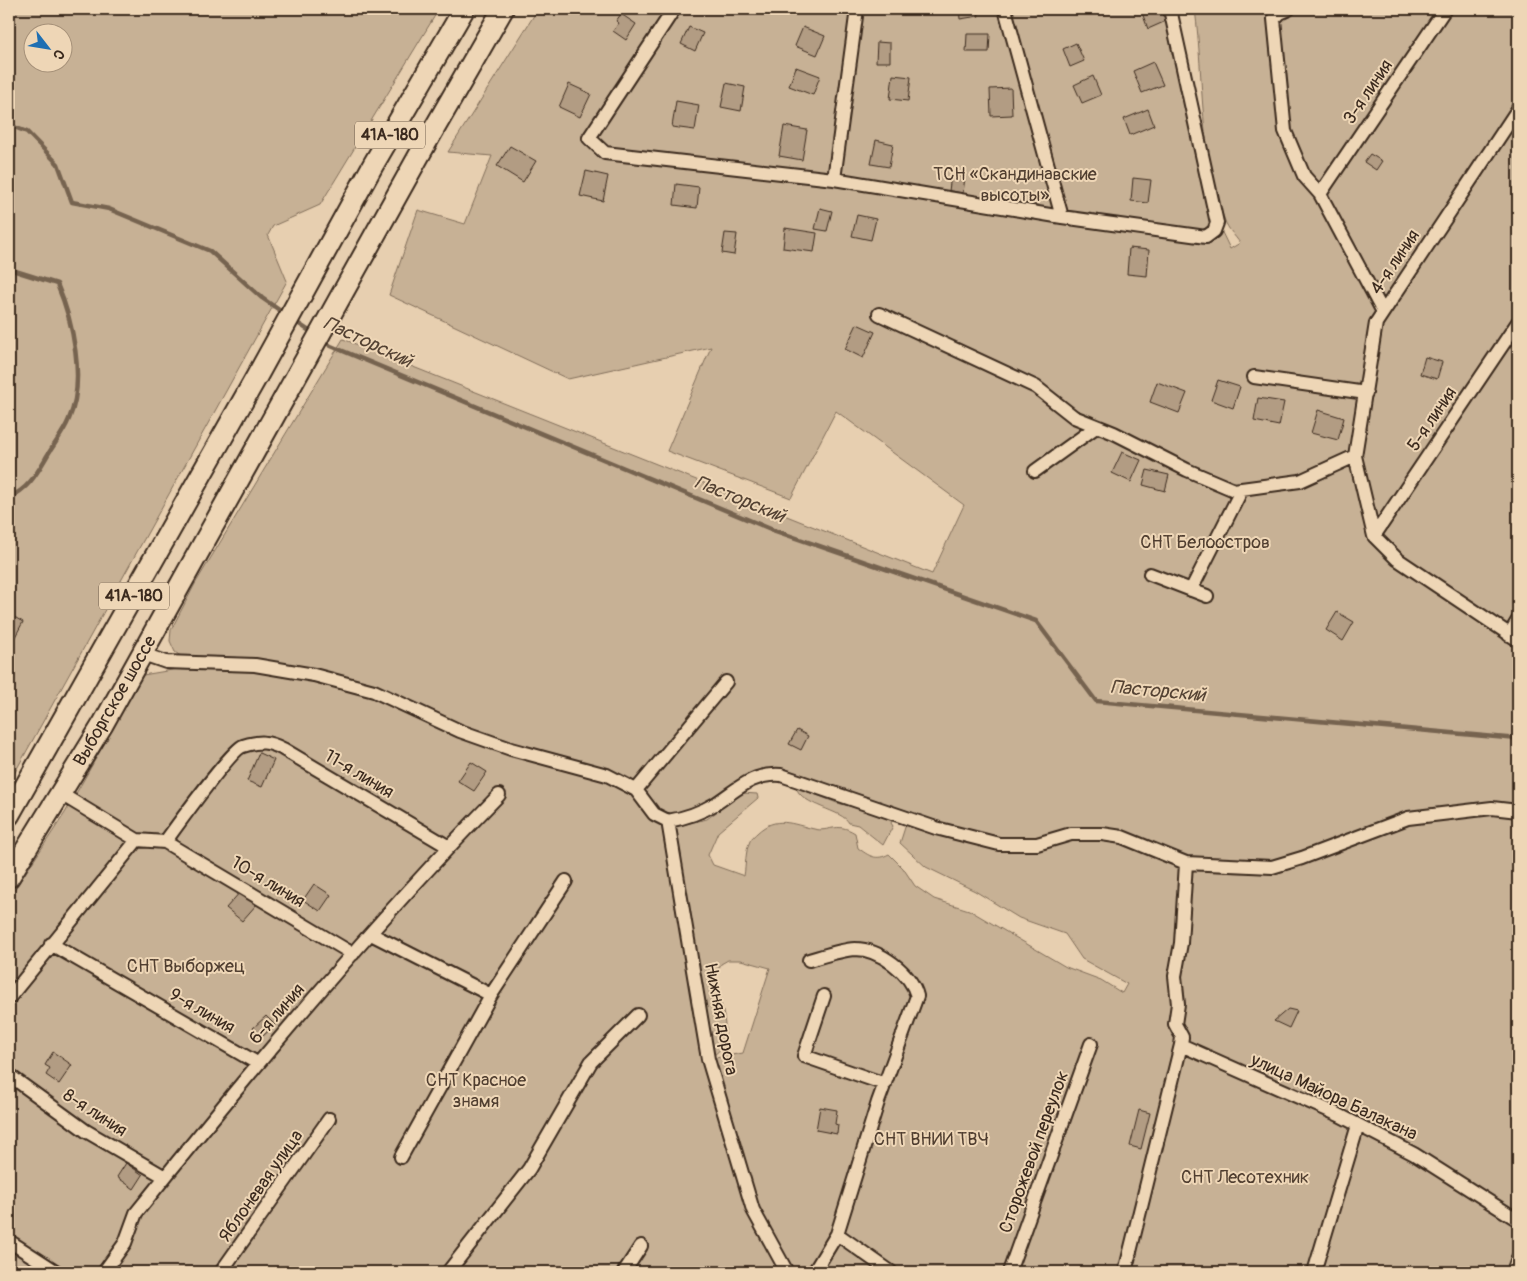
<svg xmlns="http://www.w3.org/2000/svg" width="1527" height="1281" font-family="Pangolin,sans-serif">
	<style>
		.green { fill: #c7b195; stroke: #816e5a; fill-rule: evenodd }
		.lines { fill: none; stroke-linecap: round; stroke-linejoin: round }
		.stream { stroke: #766350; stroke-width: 4.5 }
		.building { fill: #b29c83; stroke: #3b2a1e }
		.street-casing { stroke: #3b2a1e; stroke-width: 16 }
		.primary-casing { stroke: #3b2a1e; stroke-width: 24 }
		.street { stroke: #eed6b6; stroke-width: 12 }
		.primary { stroke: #eed6b6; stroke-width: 20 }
		.labels { text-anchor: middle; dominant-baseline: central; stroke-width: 4; stroke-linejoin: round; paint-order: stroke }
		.shield { fill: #eed6b6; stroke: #715e4c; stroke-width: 1 }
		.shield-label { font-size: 16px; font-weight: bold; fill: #3b2a1e }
		.street-label { font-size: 18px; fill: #3b2a1e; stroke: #eed6b6 }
		.park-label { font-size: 18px; fill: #503e30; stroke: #eed6b6 }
		.water-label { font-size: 19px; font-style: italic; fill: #544233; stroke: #eed6b6 }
	</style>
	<rect width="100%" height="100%" fill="#e7cfb0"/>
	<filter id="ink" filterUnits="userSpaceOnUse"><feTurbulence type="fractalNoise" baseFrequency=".02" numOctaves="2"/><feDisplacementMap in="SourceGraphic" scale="10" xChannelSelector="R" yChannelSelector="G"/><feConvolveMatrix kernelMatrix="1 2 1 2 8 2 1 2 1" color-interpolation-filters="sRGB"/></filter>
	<g filter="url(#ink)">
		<path class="green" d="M9,9h430l-119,196 -47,21 -5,9 19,46 -278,502zM32,32h30v30h-30z
			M538,9h632l47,213 13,27 10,-6c-5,-7 -12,-14 -15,-22 -26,-66 -21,-142 -30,-212h323v1263h-1509v-374l56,-85 78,-138 35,-6 4,-12 -7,-5 -5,-11 1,-11 24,-46 148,-245 589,235 32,-69 -128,-94 -45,87 -124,-47 44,-104 -143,32 -179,-84 29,-85 47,14 27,-68 -44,-4zM773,774l135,44 -8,25 26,24 49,24 44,27 46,16 17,25 45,25 -5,9 -21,-13 -35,-13 -97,-57 -35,-11 -19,-13 -12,-18 -14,-14c-13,7 -20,2 -31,-6l-3,-15c-19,-12 -26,0 -41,-4 -22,-5 -38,-14 -57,4 -2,2 -6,5 -7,8 -5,11 -4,24 -6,35l-31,-11 -5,-10 10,-23 40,-34 -1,-4 -15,-1 -35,26 -34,8 53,-31zM728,960h13l29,8 -27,85 -33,6 15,-14c2,-24 -3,-42 -12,-65l8,-16z
			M796,787l41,16 57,14 -3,6 2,3 -10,19 -25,-20 -9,-2c-6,-13 -48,-17 -53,-36z"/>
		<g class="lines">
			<path class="stream" d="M9,125l18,7 31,32 14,38 37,7 101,42 52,47 23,16
				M9,269l48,15c16,37 29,97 12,135 -5,13 -15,25 -22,37 -10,17 -19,34 -38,41
				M293,320l21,14
				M322,340l9,6 442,184 263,91 60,80 422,38"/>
		</g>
		<path class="building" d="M959,9h19l1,7 -19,3z
			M1145,9h16l5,12 -18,8 -7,-19z
			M621,14l15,10 -10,16 -13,-9 6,-8 -3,-2z
			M689,27l14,6 -8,18 -14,-7z
			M803,27l22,9 -8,19 -22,-9z
			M967,34h23l-1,18h-23z
			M877,42l13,1v19h-14z
			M1076,43l8,18 -14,6 -7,-18z
			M1153,62l10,23 -21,8 -9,-22z
			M796,67l24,9 -7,19 -24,-9z
			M893,75l18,2 -3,24 -18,-2z
			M1093,76l8,19 -19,8 -8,-18z
			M726,83l19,4 -4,24 -20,-4z
			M569,84l22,10 -11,23 -21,-10z
			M1011,88l1,27 -21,1 -1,-27z
			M676,101l23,4 -4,25 -23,-3z
			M1148,109l6,16 -24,10 -6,-16z
			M784,126l23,4 -5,30 -23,-4z
			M876,140l17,4 -4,23 -18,-3z
			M510,146l26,15 -13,21 -26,-16z
			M1370,154l12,7 -6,9 -12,-8z
			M586,171l22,5 -5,25 -23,-5z
			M951,175l14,2 -2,16 -14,-2z
			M1133,178l18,2 -3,23 -17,-2z
			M676,184l23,3 -2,21 -23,-3z
			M820,208l12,3 -5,20 -12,-2z
			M857,215l19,4 -5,21 -19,-4z
			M785,228l32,5 -3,19 -31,-4z
			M725,233l12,1 -3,21 -12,-2z
			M1129,248l20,2 -2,26 -20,-2z
			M857,324l18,8 -12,26 -18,-9z
			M1425,357l17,5 -5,17 -17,-5z
			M1218,380l22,7 -7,21 -22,-8z
			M1157,382l30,11 -8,20 -29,-11z
			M1258,398l26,4 -5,24 -25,-5z
			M1318,410l26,8 -6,22 -27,-7z
			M1122,452l19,8 -10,22 -19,-9z
			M1147,470l22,5 -4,16 -22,-6z
			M1337,612l17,10 -11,19 -17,-11z
			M9,614l14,8 -14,26z
			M797,730l11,6 -7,14 -12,-6z
			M259,753l15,7 -12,27 -15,-6z
			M471,762l16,10 -13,19 -16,-10z
			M314,884l17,11 -11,16 -17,-11z
			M241,891l16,13 -15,17 -16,-13z
			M1288,1009l9,2 -8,17 -15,-7z
			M266,1016l9,9 -13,12 -9,-9z
			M53,1052l19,13 -13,19 -13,-9 4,-7 -5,-3z
			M820,1107l17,3 -2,14 3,1 -1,9 -21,-4z
			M1139,1110l11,3 -9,36 -11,-3z
			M126,1163l17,12 -9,14 -17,-12z"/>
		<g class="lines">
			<defs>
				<path id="street" d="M674,9l-85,129 16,15 229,26 228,38 144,20 8,-6 3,-8 -47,-214
					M1005,9l57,208
					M1276,9l-2,10 11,112 19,45 16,18 63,118
					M1274,19l6,-6 9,-4
					M1518,109l-142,214 -21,133 19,80 23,23 121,81
					M834,179l23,-170
					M1320,194l125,-185
					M879,314l157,73 38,30 40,16 73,37 47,20 66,-9 55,-25
					M1254,377l112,16
					M1035,471l61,-44
					M1374,536l144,-214
					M1150,574l57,22
					M1191,590l51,-101
					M1509,635l9,-15
					M143,654l23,8 89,3 59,10 60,16 86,40 51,18 96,26 29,15 18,24 14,7c17,-3 32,-8 47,-17 23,-15 37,-31 66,-29l155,53 63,16h38l34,-10h31l20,3 64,26 86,4 30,-9 106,-40 84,-10 26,3
					M636,790l90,-108
					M61,794l76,46
					M668,821l40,238 45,151 34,62
					M165,842l188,112
					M371,934l120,61
					M51,944l206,119
					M809,960c14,-4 31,-10 46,-11 25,0 56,24 62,47l-39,106 -41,132 -23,38
					M824,996l-20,60 81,28
					M9,998l128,-158 28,2c11,-15 67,-93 78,-96 17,-5 25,-5 40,3l166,98
					M1181,1045l158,70 75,39 104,66
					M9,1075l77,56 79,46
					M401,1157l90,-162 75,-114
					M837,1234l54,38
					M9,1241l48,31
					M104,1272l21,-29 11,-30c116,-144 234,-286 363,-418
					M221,1272l108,-153
					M448,1272l81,-103 62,-107 47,-47
					M624,1272l17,-26
					M1009,1272l82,-228
					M1125,1272l56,-227 1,-8 -7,-13 3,-20 -3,-28 6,-33 5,-80
					M1314,1272l44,-147
					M1513,1272l5,-14"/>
				<path id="primary" d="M9,815l248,-439 116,-211 91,-156
					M9,877l94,-153 323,-581 77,-134"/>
			</defs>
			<use href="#street" class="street-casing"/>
			<use href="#primary" class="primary-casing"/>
			<use href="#street" class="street"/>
			<use href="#primary" class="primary"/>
		</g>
	</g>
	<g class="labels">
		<g class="shield">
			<rect x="355" y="121.5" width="70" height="27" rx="4"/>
			<rect x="99" y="582.5" width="70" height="27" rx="4"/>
		</g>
		<g class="shield-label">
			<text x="390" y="135">41А-180</text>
			<text x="134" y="596">41А-180</text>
		</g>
		<g class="street-label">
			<text transform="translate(1368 92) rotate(-56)">3-я линия</text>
			<text transform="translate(1395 262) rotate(-56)">4-я линия</text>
			<text transform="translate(1432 419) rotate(-56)">5-я линия</text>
			<text transform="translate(115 701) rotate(-60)">Выборгское шоссе</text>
			<text transform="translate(359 774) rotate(31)">11-я линия</text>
			<text transform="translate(268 882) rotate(31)">10-я линия</text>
			<text transform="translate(202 1011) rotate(30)">9-я линия</text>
			<text transform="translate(277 1014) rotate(-49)">6-я линия</text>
			<text transform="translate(721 1019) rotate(79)">Нижняя дорога</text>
			<text transform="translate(1334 1097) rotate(25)">улица Майора Балакана</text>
			<text transform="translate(95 1113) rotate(33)">8-я линия</text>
			<text transform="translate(1034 1152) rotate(-70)">Сторожевой переулок</text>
			<text transform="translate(261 1186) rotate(-55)">Яблоневая улица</text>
		</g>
		<g class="park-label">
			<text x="1015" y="174">ТСН «Скандинавские<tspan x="1015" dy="21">высоты»</tspan></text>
			<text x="1205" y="542">СНТ Белоостров</text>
			<text x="186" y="966">СНТ Выборжец</text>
			<text x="476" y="1080">СНТ Красное<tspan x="476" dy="21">знамя</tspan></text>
			<text x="931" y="1139">СНТ ВНИИ ТВЧ</text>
			<text x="1245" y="1177">СНТ Лесотехник</text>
		</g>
		<g class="water-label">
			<text transform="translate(368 342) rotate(25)">Пасторский</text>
			<text transform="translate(740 499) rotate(22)">Пасторский</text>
			<text transform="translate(1158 691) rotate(5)">Пасторский</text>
		</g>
	</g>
	<rect width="1527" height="1281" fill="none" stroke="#eed6b6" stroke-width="30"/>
	<rect x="15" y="15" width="1497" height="1251" fill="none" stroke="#3b2a1e" stroke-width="2" filter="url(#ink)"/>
	<g transform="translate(48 48) rotate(121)"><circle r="24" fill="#eed6b6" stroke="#a69179"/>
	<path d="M0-4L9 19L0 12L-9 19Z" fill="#1f6fb2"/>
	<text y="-8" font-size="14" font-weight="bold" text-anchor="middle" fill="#3b2a1e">С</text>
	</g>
</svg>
